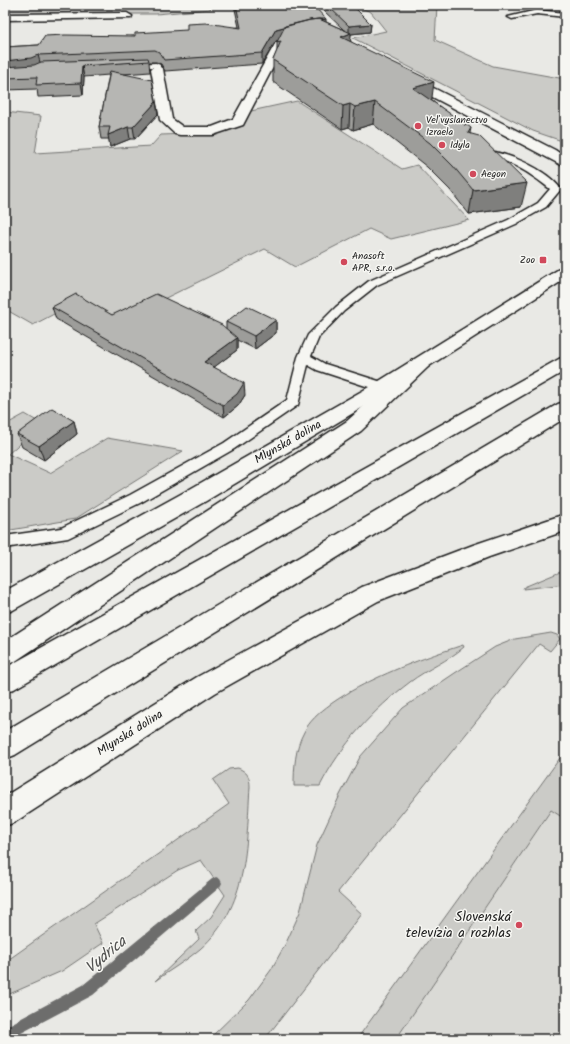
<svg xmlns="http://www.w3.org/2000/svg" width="570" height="1044" font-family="Kalam,sans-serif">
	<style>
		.built { fill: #dadad6 }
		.green { fill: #cbcbc7; stroke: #747472 }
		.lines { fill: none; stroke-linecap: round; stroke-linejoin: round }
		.stream { fill: #6d6d6c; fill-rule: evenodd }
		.service-casing { stroke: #1c1c1c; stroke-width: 3 }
		.minor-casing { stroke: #1c1c1c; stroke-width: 3 }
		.primary-casing { stroke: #1c1c1c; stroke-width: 3 }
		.motorway-casing { stroke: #1c1c1c; stroke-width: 3 }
		.service { fill: #f6f6f2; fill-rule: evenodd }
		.minor { fill: #f6f6f2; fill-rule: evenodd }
		.primary { fill: #f6f6f2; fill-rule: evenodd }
		.motorway { fill: #f6f6f2; fill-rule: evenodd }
		.wall { fill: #9d9d9a; stroke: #1c1c1c }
		.shaded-wall { fill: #7f7f7d; stroke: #1c1c1c }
		.building { fill: #b6b6b3; stroke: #1c1c1c }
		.poi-dot { fill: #d1495b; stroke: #f6f6f2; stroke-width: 1.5 }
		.labels { text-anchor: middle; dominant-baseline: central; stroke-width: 3; stroke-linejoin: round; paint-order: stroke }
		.far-poi-label { font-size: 10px; fill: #1c1c1c; stroke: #f6f6f2; text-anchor: start }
		.street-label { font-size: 12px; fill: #1c1c1c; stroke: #f6f6f2 }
		.near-poi-label { font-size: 14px; fill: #1c1c1c; stroke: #f6f6f2; text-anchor: end }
		.near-water-label { font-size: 16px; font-style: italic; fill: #525251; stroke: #f6f6f2 }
	</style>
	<rect width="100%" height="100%" fill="#e9e9e5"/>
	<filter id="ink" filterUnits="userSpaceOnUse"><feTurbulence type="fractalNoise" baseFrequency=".025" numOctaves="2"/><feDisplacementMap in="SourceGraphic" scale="8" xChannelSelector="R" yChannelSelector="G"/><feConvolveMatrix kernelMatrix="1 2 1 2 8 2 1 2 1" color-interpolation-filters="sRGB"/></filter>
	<g filter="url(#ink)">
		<path class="built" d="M565,790v249h-169z"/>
		<path class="green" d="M12,5h195l4,4 -55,5h-151v-5z
			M353,5h84l-2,35 58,26 72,13v63l-32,-11 -180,-93 33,-7 -15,-19z
			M297,101l105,68 15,-4 52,55 -78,19 -22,-10 -74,38 -30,-18 -150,74 -38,-21 -44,23 -28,-16v-197l36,4 -6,37 116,-7 10,-11 54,-2 27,-9 9,-13z
			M25,414l17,10 -34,30 42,19 57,-35 76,13 -108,68 -70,12v-106z
			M565,570v14l-42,5 1,-2z
			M551,633l6,2 3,4 -10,12 -11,-7 -201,248 24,22 -97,125h-56l40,-39 22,-30 15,-27 14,-31 17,-67 23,-50 20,-38 43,-49 52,-35 40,-26 20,-8z
			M463,645l1,2c-16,14 -37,22 -54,35 -37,28 -69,63 -90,104h-26c0,-18 1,-38 10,-54 19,-39 118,-74 159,-87z
			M565,751v68l-14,-9 -155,229h-39z
			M238,768c9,4 12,8 12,19 -4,59 -1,119 -50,162 -14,12 -30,21 -45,32l44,-42 -3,-8 15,-14 14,-22 -24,-35 -23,10 -84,54 9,19 -41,28 -57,25v-34l224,-158 -16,-24 16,-11z"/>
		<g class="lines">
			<path class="stream" d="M216,877l4,2 2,4 -2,4 -127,108 -83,44h-5v-12l78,-42 129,-106z"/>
			<defs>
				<path id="service" d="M537,10l28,3v4l-28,-3 -25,5 -4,-2z
					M156,63l4,2v6h-6l-1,-4 -24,1 -4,-2 4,-2z
					M479,150c26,1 66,18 82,39l-15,18 -30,17 -139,61 -33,26 -25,26 -8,19 14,8 63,20 1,3 -1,3h-10l-61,-20 -9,-5 -10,40 -64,44 -94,54 -72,35 -63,10v-12l56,-8 69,-33 94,-52 63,-43 11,-43 10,-22 28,-28 33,-26 139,-61 30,-17 12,-14c-16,-13 -35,-26 -55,-31 -7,-2 -13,-1 -19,-3l-2,-2z"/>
				<path id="minor" d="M127,13l5,3 -1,2 -126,2v-6z
					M302,34l5,3 -1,2 -22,7 -41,79 -30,10h-33l-5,-1 -15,-14 -9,-51 2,-2 4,-2 6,4 9,50 11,8h29l21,-8 43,-77z
					M406,74l149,76 10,7v10l-163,-86 -2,-3z"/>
				<path id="primary" d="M565,267v12l-175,112 -184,110 -193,109 -8,3v-22l185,-102 186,-106 183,-114z
					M565,514v17l-76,26 -111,44 -163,92 -200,129 -10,4v-30l192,-119 165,-90 111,-42z"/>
				<path id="motorway" d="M422,357l6,2 3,4 -3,4 -67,64 -347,231 -9,3v-24l342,-220 69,-62z
					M565,357v14l-551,318 -9,3v-24l554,-309z
					M565,402v16l-550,337 -10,4v-28l553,-327z"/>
			</defs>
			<use href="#service" class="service-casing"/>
			<use href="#minor" class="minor-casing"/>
			<use href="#primary" class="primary-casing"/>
			<use href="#motorway" class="motorway-casing"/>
			<use href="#service" class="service"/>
			<use href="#minor" class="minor"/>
			<use href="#primary" class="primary"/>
			<use href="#motorway" class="motorway"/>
		</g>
		<path class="wall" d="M234,5h79l13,17 18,8 -21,-20v-5h29l19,19 -1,8 -19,2 -1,7 81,59 34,26 6,2 -1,5 51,74 -52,7 -19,-24 -23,-23 -54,-43 -20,6 -4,-3 -7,2 -69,-47v-22l4,-9v-9l1,-2 -2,1 -14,23 -97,7 -4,-7 -5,-2h-7l1,10 -26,2 32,28 2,12 -23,25h-5l-20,8 -1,-8h-8l-2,-12 10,-52 -25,2 -1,18 -45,2 -1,-8 -32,1v-43l34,-2 96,-9 104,-9z
			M52,307l60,8 114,14v-7l50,-2v13l-21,16 -18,-9v10l-23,17 31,28 -7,11 -14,11 -168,-98z
			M74,421l3,13 -33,26 -22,-13 -5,-13z"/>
		<path class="shaded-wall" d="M326,19v11l-18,2 -32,9 -14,23v-11l14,-24 32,-8z
			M371,24l-1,8 -19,2 -1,20 -9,-17 8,-3v-8z
			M38,55l3,11 -36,7v-12z
			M82,66l2,11 -1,18 -2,-12z
			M434,82l-3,23 -18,-17z
			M156,102l2,12 -23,25 -2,-12z
			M375,102l-2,22 -20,6 2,-23z
			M350,104l-1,23 -7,2 1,-23z
			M128,127l2,12 -20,8 -2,-12z
			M527,183l-6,24 -52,7 4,-24z
			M276,320v13l-21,16 -1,-13z
			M237,338v12l-32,24 -1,-12z
			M244,383l1,12 -7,11 -14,11 -1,-12z
			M74,421l3,13 -33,26 -5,-14z"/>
		<path class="building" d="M236,5h77l13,14h-7l-9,1 -34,9 -14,24 -98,7 -5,-8 -4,-2 -117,5 -7,3 -26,3v-14l34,-2 6,-9 20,-1 70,1v-3l52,-3v-6l19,-1 35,5z
			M327,5h25l19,19 -22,2z
			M319,19l32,14 -10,4 93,45 -21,6 52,36v2l1,-2 5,4 -3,5 11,3 48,47 -54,7 -20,-24 -23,-23 -55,-41 -20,5 -5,-3 -7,2 -70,-46 8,-19 -4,1 8,-16 25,-6z
			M148,58l1,3 -67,5 -1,17 -45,2 1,-8 -32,1v-11l29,-2 7,-3z
			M110,71l42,9 4,22 -23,25h-5l-20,8 2,-8h-11z
			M76,294l36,21 44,-21 66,31 15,13 -33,24 40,21 -7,11 -14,11 -171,-98z
			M247,306l29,14 -22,16 -28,-14z
			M52,408l22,13 -35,25 -22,-12z"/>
	</g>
	<g class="poi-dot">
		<circle cx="418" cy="126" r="4"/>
		<circle cx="442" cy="145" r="4"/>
		<circle cx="473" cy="174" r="4"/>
		<rect x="539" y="256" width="8" height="8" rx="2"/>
		<circle cx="344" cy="262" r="4"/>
		<circle cx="519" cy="925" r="4"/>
	</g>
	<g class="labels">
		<g class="far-poi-label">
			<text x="426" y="120">Veľvyslanectvo<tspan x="426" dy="12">Izraela</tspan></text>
			<text x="450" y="145">Idyla</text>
			<text x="481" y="174">Aegon</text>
			<text x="352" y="256">Anasoft<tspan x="352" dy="12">APR, s.r.o.</tspan></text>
			<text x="535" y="260" text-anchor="end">Zoo</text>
		</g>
		<g class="street-label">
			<text transform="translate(288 442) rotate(-30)">Mlynská dolina</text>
			<text transform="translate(130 733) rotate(-32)">Mlynská dolina</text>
		</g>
		<g class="near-poi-label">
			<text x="511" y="917">Slovenská<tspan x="511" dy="16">televízia a rozhlas</tspan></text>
		</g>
		<g class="near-water-label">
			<text transform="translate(106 955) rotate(-40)">Vydrica</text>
		</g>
	</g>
	<rect width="570" height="1044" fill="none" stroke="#f6f6f2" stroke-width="20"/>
	<rect x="10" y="10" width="550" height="1024" fill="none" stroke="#1c1c1c" stroke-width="1.5" filter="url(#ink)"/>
</svg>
